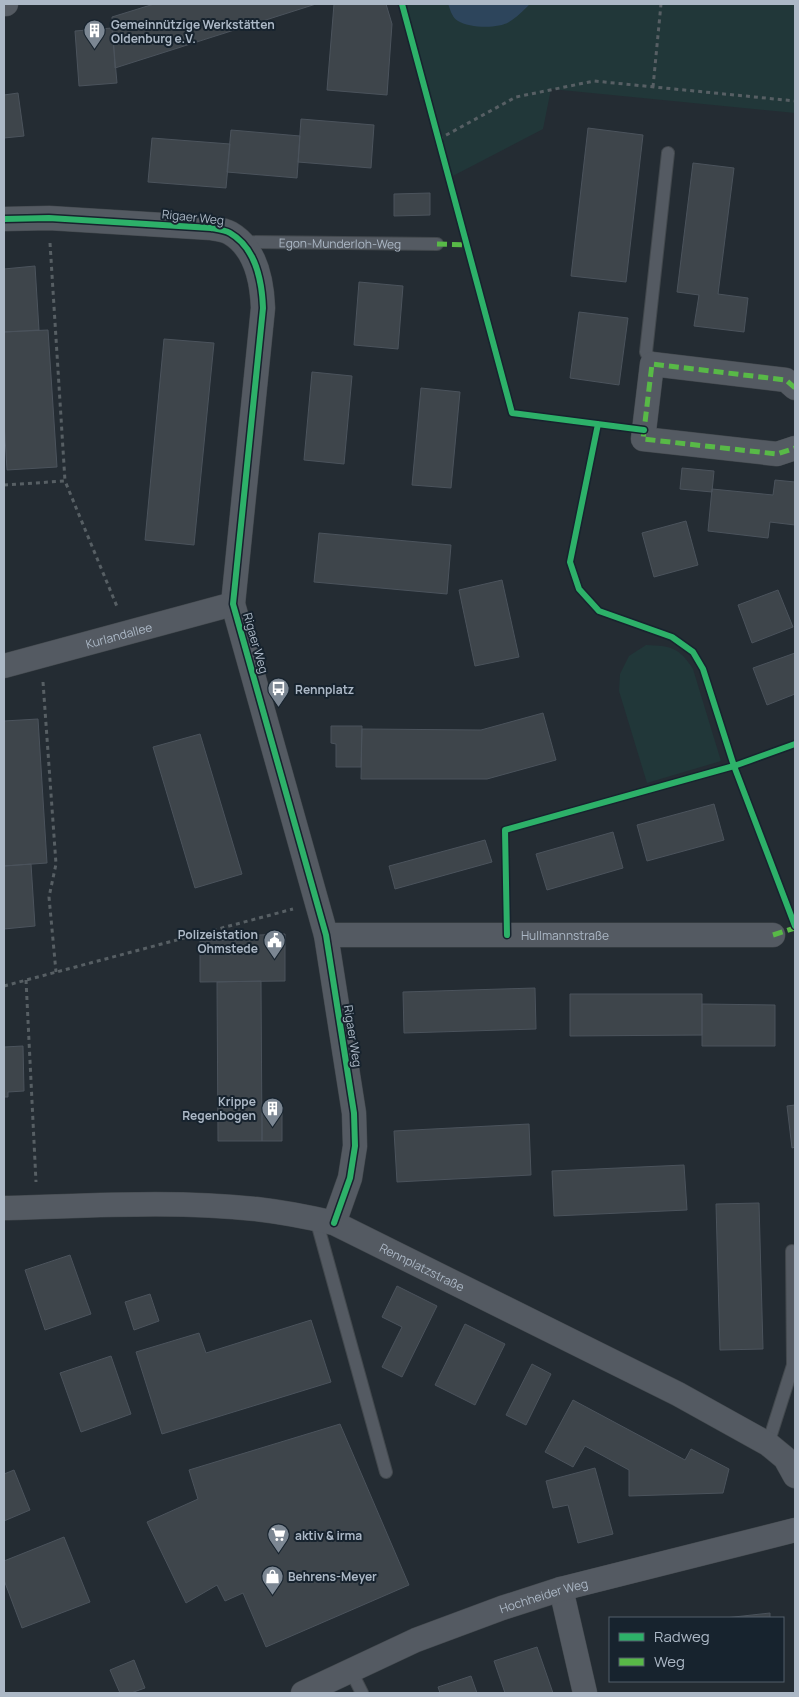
<svg xmlns="http://www.w3.org/2000/svg" width="799" height="1697" font-family="Manrope,sans-serif">
	<style>
		.green { fill: #213739 }
		.water { fill: #2d455c }
		.building { fill: #3e454b; stroke: #4b535c }
		.lines { fill: none; stroke-linecap: round; stroke-linejoin: round }
		.lane-casing { stroke: #42484d; stroke-width: 14 }
		.street-casing { stroke: #42484d; stroke-width: 25 }
		.path { stroke: #575f64; stroke-width: 3; stroke-dasharray: 4 4; stroke-linecap: butt }
		.lane { stroke: #545a62; stroke-width: 12 }
		.street { stroke: #545a62; stroke-width: 24 }
		.quiet { stroke: #58b947; stroke-width: 5; stroke-dasharray: 10 5; stroke-linecap: butt }
		.cycleway-casing { stroke: #17232e; stroke-width: 9 }
		.cycleway { stroke: #2db169; stroke-width: 6 }
		.labels { text-anchor: middle; dominant-baseline: central; stroke-width: 4; stroke-linejoin: round; paint-order: stroke }
		.poi-label { font-size: 12px; font-weight: bold; fill: #acb8c6; stroke: #17232e; text-anchor: start }
		.street-label { font-size: 12px; fill: #acb8c6; stroke: #17232e }
	</style>
	<rect width="100%" height="100%" fill="#242c33"/>
	<path class="green" d="M402,4h46l5,12 77,-12h265v109l-244,-24 -8,40 -94,49z
		M646,645c25,1 33,2 47,24l28,92 -74,22 -28,-92 1,-17 9,-18z"/>
	<path class="water" d="M448,4h82c-6,6 -14,14 -21,18 -11,7 -40,6 -51,-1 -6,-3 -8,-12 -10,-17z"/>
	<path class="building" d="M154,4h162l-201,64 -3,-51z
		M334,4h52l6,20 -5,71 -60,-5z
		M112,28l5,55 -38,3 -4,-55z
		M18,93l6,43 -20,2v-43z
		M301,119l73,6 -3,43 -73,-6z
		M588,128l55,7 -17,147 -55,-6z
		M231,130l69,6 -3,42 -70,-6z
		M152,138l78,6 -4,44 -78,-6z
		M693,163l41,5 -16,126 30,4 -4,34 -50,-6 5,-31 -22,-3z
		M430,193v22l-36,1v-22z
		M35,266l4,64 -35,2v-63z
		M359,282l44,4 -5,63 -44,-4z
		M579,312l49,6 -9,67 -49,-7z
		M48,330l9,137 -50,3 -3,-49v-89z
		M164,339l50,4 -20,202 -49,-5z
		M312,372l40,4 -8,88 -40,-4z
		M421,388l39,4 -9,96 -39,-3z
		M682,468l32,3 -2,21 -32,-3z
		M775,480l20,2v43l-25,-3 -2,16 -60,-7 4,-42 61,6z
		M686,521l12,44 -44,12 -12,-44z
		M319,533l132,12 -4,49 -133,-12z
		M502,580l17,77 -44,9 -16,-76z
		M778,590l15,37 -41,16 -14,-38z
		M795,653v41l-28,11 -14,-37z
		M543,713l13,47 -69,19h-126l1,-50 119,1z
		M38,719l9,144 -43,3v-145z
		M331,726h31l-1,41h-25v-23l-5,-1z
		M200,734l42,140 -47,14 -42,-141z
		M714,804l10,36 -77,21 -10,-36z
		M613,832l10,36 -76,22 -11,-36z
		M485,840l7,22 -97,27 -6,-23z
		M31,864l4,62 -31,3v-63z
		M285,934v47l-85,1v-41l59,-1v-5z
		M261,981l1,160h-44l-1,-159z
		M535,988l1,41 -132,4 -1,-41z
		M570,994h132v41l-132,1z
		M702,1004l73,1v41h-73z
		M23,1046l1,45 -16,1v5h-4v-50z
		M795,1105v42l-3,1 -5,-42z
		M282,1112v29h-20v-28z
		M529,1124l2,51 -134,7 -3,-51z
		M684,1165l3,45 -133,6 -2,-45z
		M759,1203l4,146 -43,1 -4,-146z
		M70,1255l21,59 -46,16 -20,-60z
		M397,1286l40,20 -35,71 -20,-10 20,-40 -20,-10z
		M150,1294l9,27 -25,9 -9,-28z
		M311,1320l20,62 -169,52 -26,-82 63,-19 7,20z
		M465,1324l40,20 -30,61 -40,-20z
		M111,1356l20,58 -50,18 -21,-59z
		M532,1364l19,10 -25,51 -20,-10z
		M573,1400l112,60 6,-11 38,20 -6,24 -94,3v-26l-44,-24 -12,21 -28,-15z
		M340,1424l69,161 -143,62 -23,-54 -18,8 -8,-16 -31,18 -39,-81 51,-23 -9,-29z
		M595,1468l18,66 -35,9 -10,-38 -15,3 -7,-27z
		M14,1470l16,40 -26,11v-47z
		M64,1537l26,65 -68,26 -18,-48v-19z
		M770,1613v5h-45z
		M537,1647l16,46h-48l-11,-32z
		M134,1660l11,28 -14,5h-11l-10,-23z
		M471,1676l6,17h-37l-2,-6z"/>
	<g class="lines">
		<defs>
			<g id="lane">
				<path id="s1" d="M242,242l195,2"/>
				<path d="M652,364l-6,-12 22,-199"/>
				<path d="M316,1219l70,253"/>
				<path d="M768,1444l25,-79 -1,-114"/>
				<path d="M351,1671l11,22"/>
			</g>
			<g id="street">
				<path d="M4,4h2"/>
				<path d="M4,219l45,-1 162,10c6,1 14,2 19,5 26,15 32,48 33,75l-30,296 93,331 28,178 1,33 -5,32 -16,45"/>
				<path d="M795,388l-9,-8 -134,-16 -9,75 134,15 18,-6"/>
				<path id="s2" d="M4,666l229,-62"/>
				<path id="s3" d="M326,935h447"/>
				<path id="s4" d="M4,1208c83,-2 168,-8 252,1 26,3 52,8 78,14l344,171 90,50 17,14 10,18"/>
				<path d="M561,1589l24,104"/>
				<path id="s5" d="M303,1693l113,-53 86,-32 59,-19 234,-59"/>
			</g>
		</defs>
		<use href="#lane" class="lane-casing"/>
		<use href="#street" class="street-casing"/>
		<path class="path" d="M653,87l8,-83
			M439,139l77,-42 78,-16 201,20
			M50,243l15,238
			M4,485l61,-4 53,128
			M43,682l13,182 -7,33 7,75
			M26,980l10,202
			M4,986l289,-77"/>
		<use href="#lane" class="lane"/>
		<use href="#street" class="street"/>
		<path class="quiet" d="M437,244l30,1
			M795,388l-9,-8 -134,-16 -9,75 134,15 18,-6
			M773,935l22,-7"/>
		<defs>
			<path id="cycleway" d="M402,4l110,409 132,17
				M4,219l45,-1 162,10c6,1 14,2 19,5 26,15 32,48 33,75l-30,296 93,331 28,178 1,33 -5,32 -16,45
				M598,424l-28,138 9,27 20,22 73,26 21,15 10,17 31,97 61,160
				M507,935l-2,-105 229,-64 61,-22"/>
		</defs>
		<use href="#cycleway" class="cycleway-casing"/>
		<use href="#cycleway" class="cycleway"/>
	</g>
	<defs>
		<symbol id="building-pin" viewBox="-11 -11 22 30"><path d="M0 17L-7.5 6A9.5 9.5 0 1 1 7.5 6Z" fill="#7c8793" stroke="#17232e"/><path d="M-4-6H4V6H1V3H-1V6H-4ZM-2.5-4.3h1.7v1.8h-1.7ZM.8-4.3h1.7v1.8H.8ZM-2.5-1h1.7V.8h-1.7ZM.8-1h1.7V.8H.8Z" fill="#fff"/></symbol>
		<symbol id="bus-pin" viewBox="-11 -11 22 30"><path d="M0 17L-7.5 6A9.5 9.5 0 1 1 7.5 6Z" fill="#7c8793" stroke="#17232e"/><path d="M-5-6H5V4H4V6H2V4H-2V6H-4V4H-5ZM-3.5-4V0h7V-4ZM-3.5 1.2v1.5H-2V1.2ZM2 1.2v1.5H3.5V1.2Z" fill="#fff"/></symbol>
		<symbol id="civic-pin" viewBox="-11 -11 22 30"><path d="M0 17L-7.5 6A9.5 9.5 0 1 1 7.5 6Z" fill="#7c8793" stroke="#17232e"/><path d="M-.6-6.5H3V-4.5H.6V-3L4-1V1h2V6H-6V1h2V-1L-.6-3ZM-1.2 2.5V6h2.4V2.5Z" fill="#fff"/></symbol>
		<symbol id="supermarket-pin" viewBox="-11 -11 22 30"><path d="M0 17L-7.5 6A9.5 9.5 0 1 1 7.5 6Z" fill="#7c8793" stroke="#17232e"/><path d="M-6-5.5h2.5l.6 2H6L4.5 2H-2.5L-4.4-4H-6ZM-1.5 3.2a1.3 1.3 0 1 0 .1 0ZM3 3.2a1.3 1.3 0 1 0 .1 0Z" fill="#fff"/></symbol>
		<symbol id="shop-pin" viewBox="-11 -11 22 30"><path d="M0 17L-7.5 6A9.5 9.5 0 1 1 7.5 6Z" fill="#7c8793" stroke="#17232e"/><path d="M-5-2.5h2.3a2.7 3.5 0 0 1 5.4 0H5L5.5 6h-11ZM-1.5-2.5h3a1.5 2.3 0 0 0-3 0Z" fill="#fff"/></symbol>
	</defs>
	<g fill-rule="evenodd">
		<use href="#building-pin" x="82" y="18" width="25" height="34"/>
		<use href="#bus-pin" x="266" y="676" width="25" height="34"/>
		<use href="#civic-pin" x="262" y="928" width="25" height="34"/>
		<use href="#building-pin" x="260" y="1096" width="25" height="34"/>
		<use href="#supermarket-pin" x="266" y="1522" width="25" height="34"/>
		<use href="#shop-pin" x="260" y="1564" width="25" height="34"/>
	</g>
	<g class="labels">
		<g class="poi-label">
			<text x="111" y="24">Gemeinnützige Werkstätten<tspan x="111" dy="14">Oldenburg e.V.</tspan></text>
			<text x="295" y="689">Rennplatz</text>
			<text x="258" y="934" text-anchor="end">Polizeistation<tspan x="258" dy="14">Ohmstede</tspan></text>
			<text x="256" y="1101" text-anchor="end">Krippe<tspan x="256" dy="14">Regenbogen</tspan></text>
			<text x="295" y="1535">aktiv &amp; irma</text>
			<text x="288" y="1576">Behrens-Meyer</text>
		</g>
		<g class="street-label">
			<text transform="translate(193 217) rotate(6)">Rigaer Weg</text>
			<text stroke="none"><textPath href="#s1" startOffset="98">Egon-Munderloh-Weg</textPath></text>
			<text stroke="none"><textPath href="#s2" startOffset="119">Kurlandallee</textPath></text>
			<text transform="translate(256 643) rotate(74)">Rigaer Weg</text>
			<text stroke="none"><textPath href="#s3" startOffset="239">Hullmannstraße</textPath></text>
			<text transform="translate(353 1036) rotate(81)">Rigaer Weg</text>
			<text stroke="none"><textPath href="#s4" startOffset="430">Rennplatzstraße</textPath></text>
			<text stroke="none"><textPath href="#s5" startOffset="260">Hochheider Weg</textPath></text>
		</g>
	</g>
	<rect width="799" height="1697" fill="none" stroke="#acb8c6" stroke-width="10"/>
	<rect x="609" y="1617" width="175" height="65" fill="#17232e" stroke="#535f6b"/>
	<rect x="619" y="1633" width="25" height="8" fill="#2db169" stroke="#535f6b"/>
	<text x="654" y="1642" font-size="15" fill="#acb8c6">Radweg</text>
	<rect x="619" y="1658" width="25" height="8" fill="#58b947" stroke="#535f6b"/>
	<text x="654" y="1667" font-size="15" fill="#acb8c6">Weg</text>
</svg>
